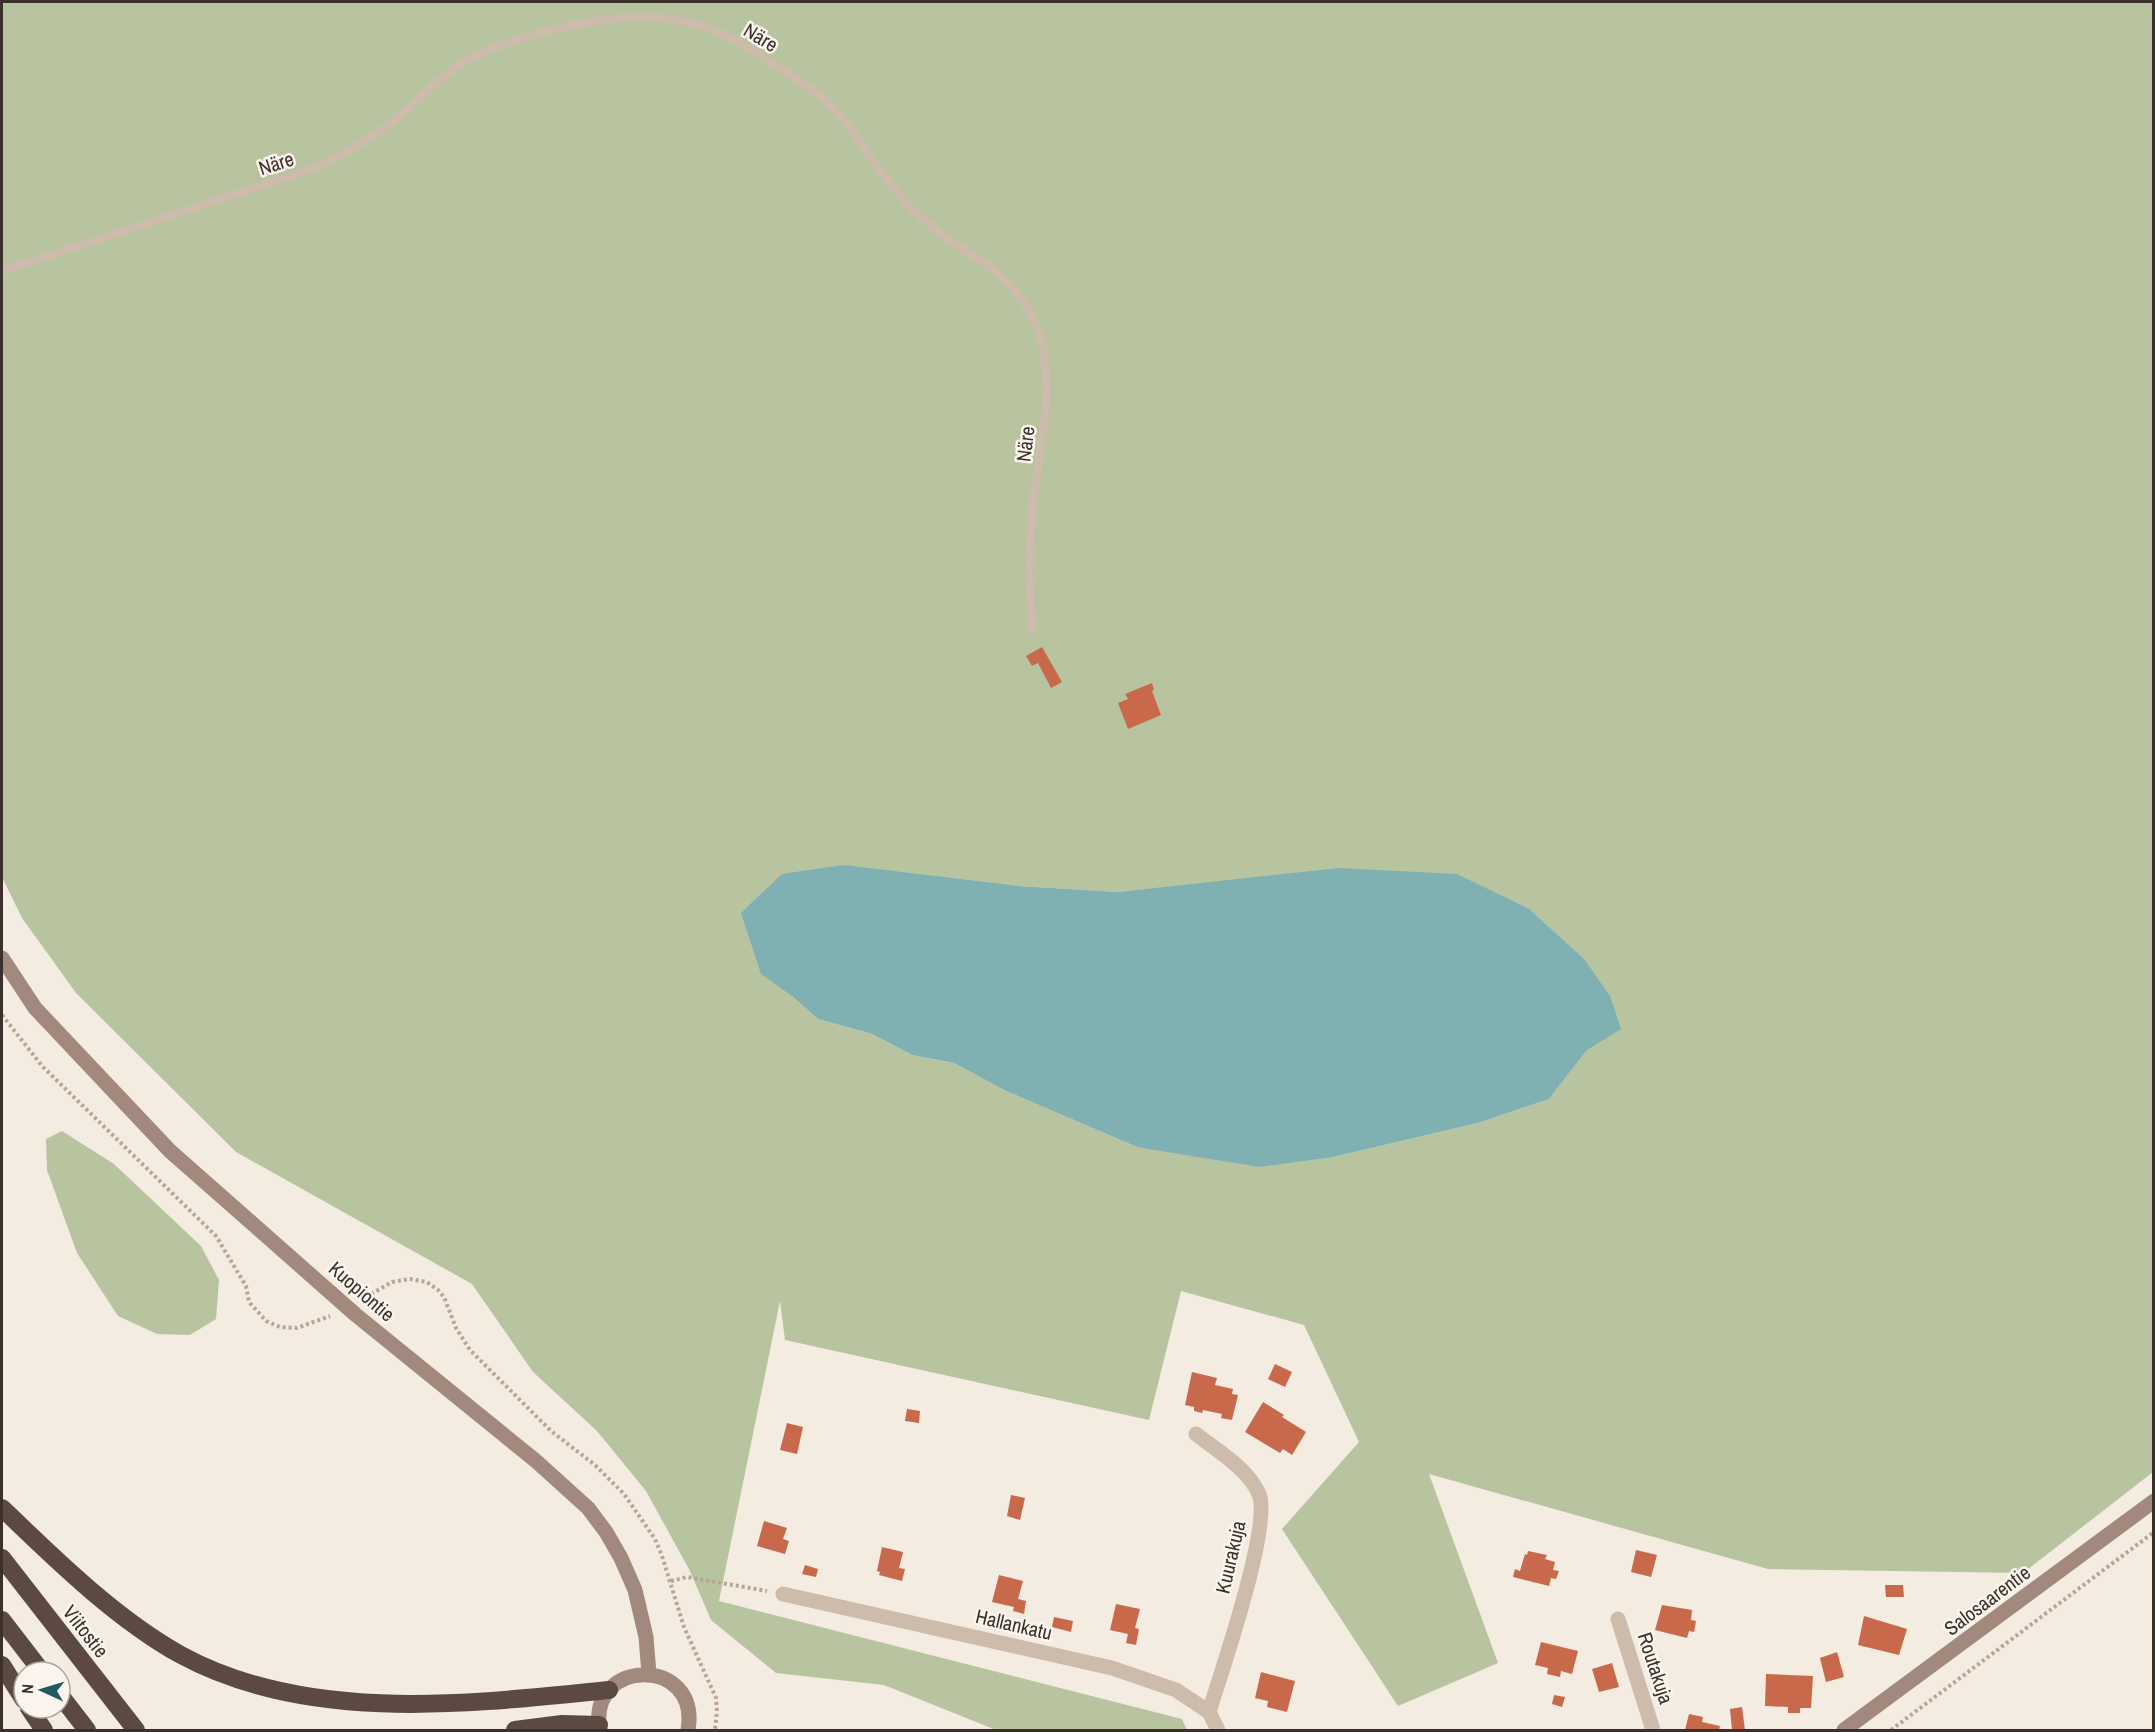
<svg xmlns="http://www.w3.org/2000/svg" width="2155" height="1732" font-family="'Archivo Narrow',sans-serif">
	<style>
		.green { fill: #b8c4a0; fill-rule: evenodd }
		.water { fill: #7fb0b2 }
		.building { fill: #c8694b }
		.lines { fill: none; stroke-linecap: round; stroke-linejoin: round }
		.path { stroke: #b9a596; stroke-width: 4; stroke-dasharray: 3 3; stroke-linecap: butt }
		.lane { stroke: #cdbbac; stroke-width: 8 }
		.street { stroke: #cdbbac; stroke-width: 15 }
		.secondary { stroke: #a18a7d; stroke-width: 15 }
		.highway { stroke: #5c4a42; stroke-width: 18 }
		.labels { text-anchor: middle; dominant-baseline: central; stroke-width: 5; stroke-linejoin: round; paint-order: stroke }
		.street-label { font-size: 20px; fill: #3b302b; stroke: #fbf5ee }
	</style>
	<rect width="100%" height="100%" fill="#f4ebe1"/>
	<path class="green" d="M2,2h2151v1470l-130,101 -255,-4 -339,-95 69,189 -100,43 -116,-177 77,-87 -55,-117 -123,-34 -32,129 -364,-80 -5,-39 -61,300 463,118 5,11h-191l-112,-45 -108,-12 -65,-53 -21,-49 -44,-80 -49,-60 -64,-59 -61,-88 -236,-132 -160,-159 -54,-75 -20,-41zM1219,882l368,168 -38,49 -71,24 -145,34 -196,-10 -133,-57 -50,-27 -42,-8 -40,-21 -54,-15 -26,-23 227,-110 99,6z
		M62,1131l52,33 87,82 18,34 -3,39 -26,16 -33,-1 -39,-18 -41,-63 -30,-83 -1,-31z"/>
	<path class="water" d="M844,865l175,21 99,6 221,-24 118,6 72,35 55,50 26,37 11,33 -34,21 -38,49 -71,24 -145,34 -74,10 -122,-20 -133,-57 -50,-27 -42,-8 -40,-21 -54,-15 -26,-23 -31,-22 -20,-61 41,-39z"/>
	<path class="building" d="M1042,647l20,35 -11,6 -13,-25 -6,3 -6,-10z
		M1152,683l2,7 -2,1 9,24 -33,14 -10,-26 10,-4 -3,-5z
		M1275,1364l17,8 -7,15 -17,-8z
		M1192,1372l25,6 -2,7 18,4 -1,5 6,1 -6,25 -11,-2 1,-4 -19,-4 -1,3 -8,-2v-4l-9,-2z
		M1263,1402l21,13 -2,2 24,15 -14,23 -9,-6 -3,4 -35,-21z
		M907,1409l13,2 -1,12 -14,-2z
		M787,1423l16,4 -6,27 -17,-4z
		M1011,1495l14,3 -5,22 -13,-4z
		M764,1521l23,7 -4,11 6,2 -4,13 -28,-8z
		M882,1547l21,5 -4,16 6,1 -3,12 -23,-6 1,-3 -3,-1z
		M1636,1550l21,5 -6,22 -20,-5z
		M1528,1551l19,4 -2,4 10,3 -2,8 6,1 -3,8 -5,-1 -2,8 -36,-9 2,-8 5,2 5,-17 2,1z
		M805,1565l13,4 -2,8 -14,-3z
		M999,1575l24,6 -5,18 8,2 -2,13 -11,-3 1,-4 -22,-5z
		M1885,1585h18l1,12h-18z
		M1116,1604l24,5 -5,19 4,1 -3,16 -10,-2 2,-9 -18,-4z
		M1662,1605l30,5 -1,10 5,1 -2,11 -5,-1 -2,7 -32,-8z
		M1864,1616l43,13 -8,26 -41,-10z
		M1054,1617l19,4 -2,11 -19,-5z
		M1541,1642l37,9 -6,23 -11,-3 -1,6 -13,-3 1,-6 -13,-3z
		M1837,1652l7,25 -18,5 -6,-24z
		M1612,1663l7,24 -20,5 -7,-23z
		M1261,1672l34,9 -8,31 -20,-5 1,-6 -13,-3z
		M1766,1674l47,2 -2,32h-11v5h-12v-6l-23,-1z
		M1554,1695l11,2 -3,10 -10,-3z
		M1742,1707l3,23h-13l-2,-21z
		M1689,1714l14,3 -1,5 18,4 -1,4h-34z"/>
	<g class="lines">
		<path class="path" d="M2,1015l40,51 174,170 30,50 3,16 17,19 14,6 17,1 33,-12
			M366,1297l26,-15 18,-3 17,3 11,8 6,7 12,31 14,22 81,81 44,34 29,29 31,45 7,17 22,71 32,71 1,13 -2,19
			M671,1581l16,-4 80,14
			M1891,1730l263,-198"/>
		<path class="lane" d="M2,271l304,-100c35,-15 68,-33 98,-59 20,-17 37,-36 60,-50 26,-15 51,-22 79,-30 59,-15 120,-24 178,1 20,9 39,22 57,34 17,11 35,21 49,35 30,28 47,66 75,96 13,15 28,28 44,40 12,9 24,15 36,23 29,21 54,51 61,87 10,54 -5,109 -11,163 -4,40 -3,80 0,121"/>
		<path class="street" d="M1196,1434c21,17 52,34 63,60 13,31 -38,179 -50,218
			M783,1594l329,74 64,22 33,22 9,18
			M1618,1619l35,111"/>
		<path class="secondary" d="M2,958l33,50 135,143 186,164 180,146 52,47 18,24 15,26 14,32 11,47 3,37
			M600,1730c-14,-72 101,-75 88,0
			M1844,1730l310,-229"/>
		<path class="highway" d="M2,1508c53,51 114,111 179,147 127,69 289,49 428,35
			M2,1558l134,172
			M2,1620l40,52
			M2,1665l22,35
			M60,1695l27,35
			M29,1708l15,22
			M515,1730l47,-6 37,1"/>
	</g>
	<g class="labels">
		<g class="street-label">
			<text transform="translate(761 37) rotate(31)">Näre</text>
			<text transform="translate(276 163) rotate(-18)">Näre</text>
			<text transform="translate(1025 444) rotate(-83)">Näre</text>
			<text transform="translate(362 1291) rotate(41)">Kuopiontie</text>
			<text transform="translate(1230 1557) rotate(-77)">Kuurakuja</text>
			<text transform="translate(1987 1600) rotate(-37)">Salosaarentie</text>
			<text transform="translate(1014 1624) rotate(13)">Hallankatu</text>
			<text transform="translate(86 1631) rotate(52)">Viitostie</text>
			<text transform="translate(1656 1668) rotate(72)">Routakuja</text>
		</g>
	</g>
	<rect width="2155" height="1732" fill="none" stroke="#3b302b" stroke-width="6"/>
	<g transform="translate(42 1690) rotate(274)"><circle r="28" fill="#fbf5ee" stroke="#aea6a0" stroke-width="1.5"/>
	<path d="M0-4.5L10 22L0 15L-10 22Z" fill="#1f5a5e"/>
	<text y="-9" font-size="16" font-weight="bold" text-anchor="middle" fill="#3b302b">N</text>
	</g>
</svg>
